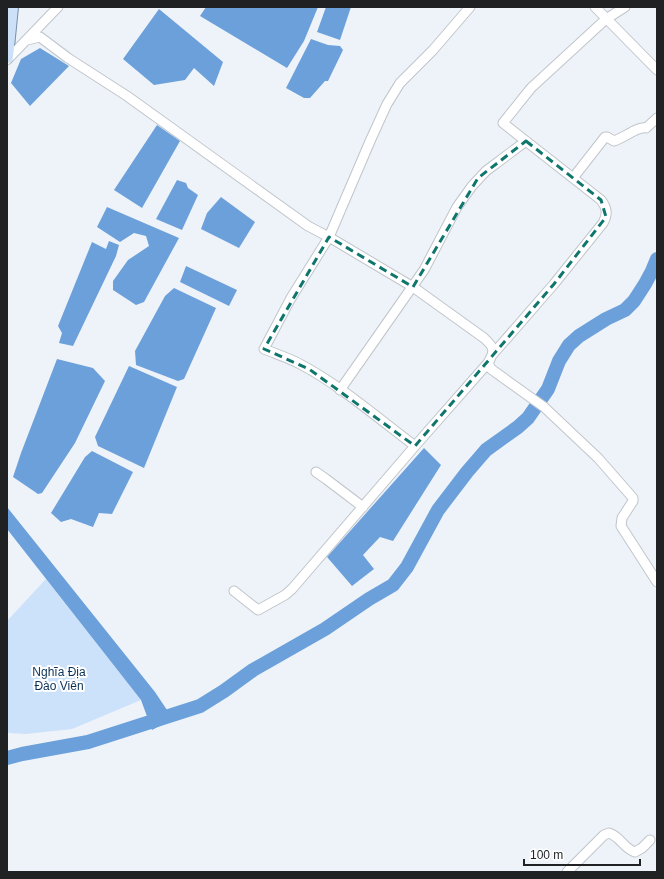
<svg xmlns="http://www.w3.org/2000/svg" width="664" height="879" font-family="Helvetica,sans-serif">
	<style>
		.green { fill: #cce1fa }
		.water { fill: #6ca0db }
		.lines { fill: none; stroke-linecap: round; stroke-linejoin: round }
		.river { stroke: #6ca0db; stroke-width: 14 }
		.minor-casing { stroke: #c0c5cb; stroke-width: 11 }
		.major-casing { stroke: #7990aa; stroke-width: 14 }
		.minor { stroke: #fff; stroke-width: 9 }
		.major { stroke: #cce0f7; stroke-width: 12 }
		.marked { fill: none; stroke: #0f766e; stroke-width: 3; stroke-dasharray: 8 5; stroke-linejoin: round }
		.labels { text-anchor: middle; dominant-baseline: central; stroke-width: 4; stroke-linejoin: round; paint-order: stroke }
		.park-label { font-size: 12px; fill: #0c3258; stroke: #fff }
	</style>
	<rect width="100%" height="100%" fill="#eef3f9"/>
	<path class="green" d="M46,579l95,121 -69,29 -46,5 -17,-1 -2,-2v-110z"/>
	<path class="water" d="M206,7h112l-14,34 -17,27 -87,-52z
		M326,7h25l-11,33 -23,-8z
		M159,9l64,53 -9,24 -20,-18 -9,12 -31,5 -31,-26z
		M311,39l17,6 12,1 3,4 -15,31h-3l-15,17h-6l-18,-10z
		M40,48l29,18 -39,40 -19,-23 10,-24z
		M157,125l23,16 -38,67 -28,-18z
		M177,180l9,3 2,5 10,7 -16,35 -26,-11z
		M221,197l34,25 -16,26 -38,-19 6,-16z
		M107,207l72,31 -35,64 -8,3 -23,-15v-9l15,-21 21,-14 -3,-10 -12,-3 -14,9 -23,-15z
		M109,241l10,4 -3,11 -43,90 -14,-3 3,-10 -4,-7 34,-84 14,7z
		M186,266l51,24 -8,16 -49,-24z
		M174,288l42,20 -32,71 -6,2 -42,-16 -1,-14 30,-55z
		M57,359l36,9 12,13 -30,62 -33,50 -4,1 -25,-17 8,-24z
		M129,366l48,21 -33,81 -46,-22 -3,-9z
		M424,448l17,17 -48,76 -13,-4 -17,18 11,14 -22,17 -25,-29z
		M92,451l41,21 -21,42 -13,-1 -6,14 -22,-8 -10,3 -10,-9 34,-56z
		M7,507l148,185 18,27 -21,11 -11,-30 -134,-171z"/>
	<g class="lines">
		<path class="river" d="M7,758l15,-4 66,-12 112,-36 24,-15 29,-21 72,-41 44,-30 24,-14 14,-18 31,-57 29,-38 19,-22 32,-23 10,-9 20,-29 11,-28 10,-16 10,-9 27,-17 19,-9 9,-9 11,-17 7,-13 5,-12"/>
		<defs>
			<path id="minor" d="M595,7l62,63
				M27,40l13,-3 28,21 59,38 181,130 21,11 84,50 71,51c11,10 11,13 4,25l3,6 53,38 54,51 35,40v3l-11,17 -1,8 36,56
				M7,60l51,-53
				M573,178l32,-41h2l7,4c10,-3 24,-15 32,-13l11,-10
				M493,354l61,-70 49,-61c5,-9 4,-15 -2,-23l-98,-77 28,-35 75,-69 19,-12
				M340,390l84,-120 33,-63 15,-21 14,-15 40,-30
				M415,446c-36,-27 -75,-61 -115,-82 -11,-6 -24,-10 -36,-15l27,-51 38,-61 42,-98 16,-35 13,-21 33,-33 37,-43
				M316,472l10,7 37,28
				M234,591l24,19 27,-15 7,-6 123,-143 73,-83
				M567,872l37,-37 5,-2c12,4 14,15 26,19l7,-4 8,-8"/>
			<path id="major" d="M7,57l5,-50"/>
		</defs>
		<use href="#minor" class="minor-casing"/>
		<use href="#major" class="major-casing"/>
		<use href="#minor" class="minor"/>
		<use href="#major" class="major"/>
	</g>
	<path class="marked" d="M526,141l75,59 5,17 -52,67 -139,162 -106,-77 -45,-20 65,-112 84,50 65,-109z"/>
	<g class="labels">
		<g class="park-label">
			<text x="59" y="672">Nghĩa Địa<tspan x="59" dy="14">Đào Viên</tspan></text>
		</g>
	</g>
	<rect width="664" height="879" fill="none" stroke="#1f2123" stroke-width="16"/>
	<path d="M524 859v6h116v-6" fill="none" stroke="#1f2123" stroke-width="2"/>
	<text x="530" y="859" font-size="12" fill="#1f2123" stroke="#ffffff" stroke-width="3" paint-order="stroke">100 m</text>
</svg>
